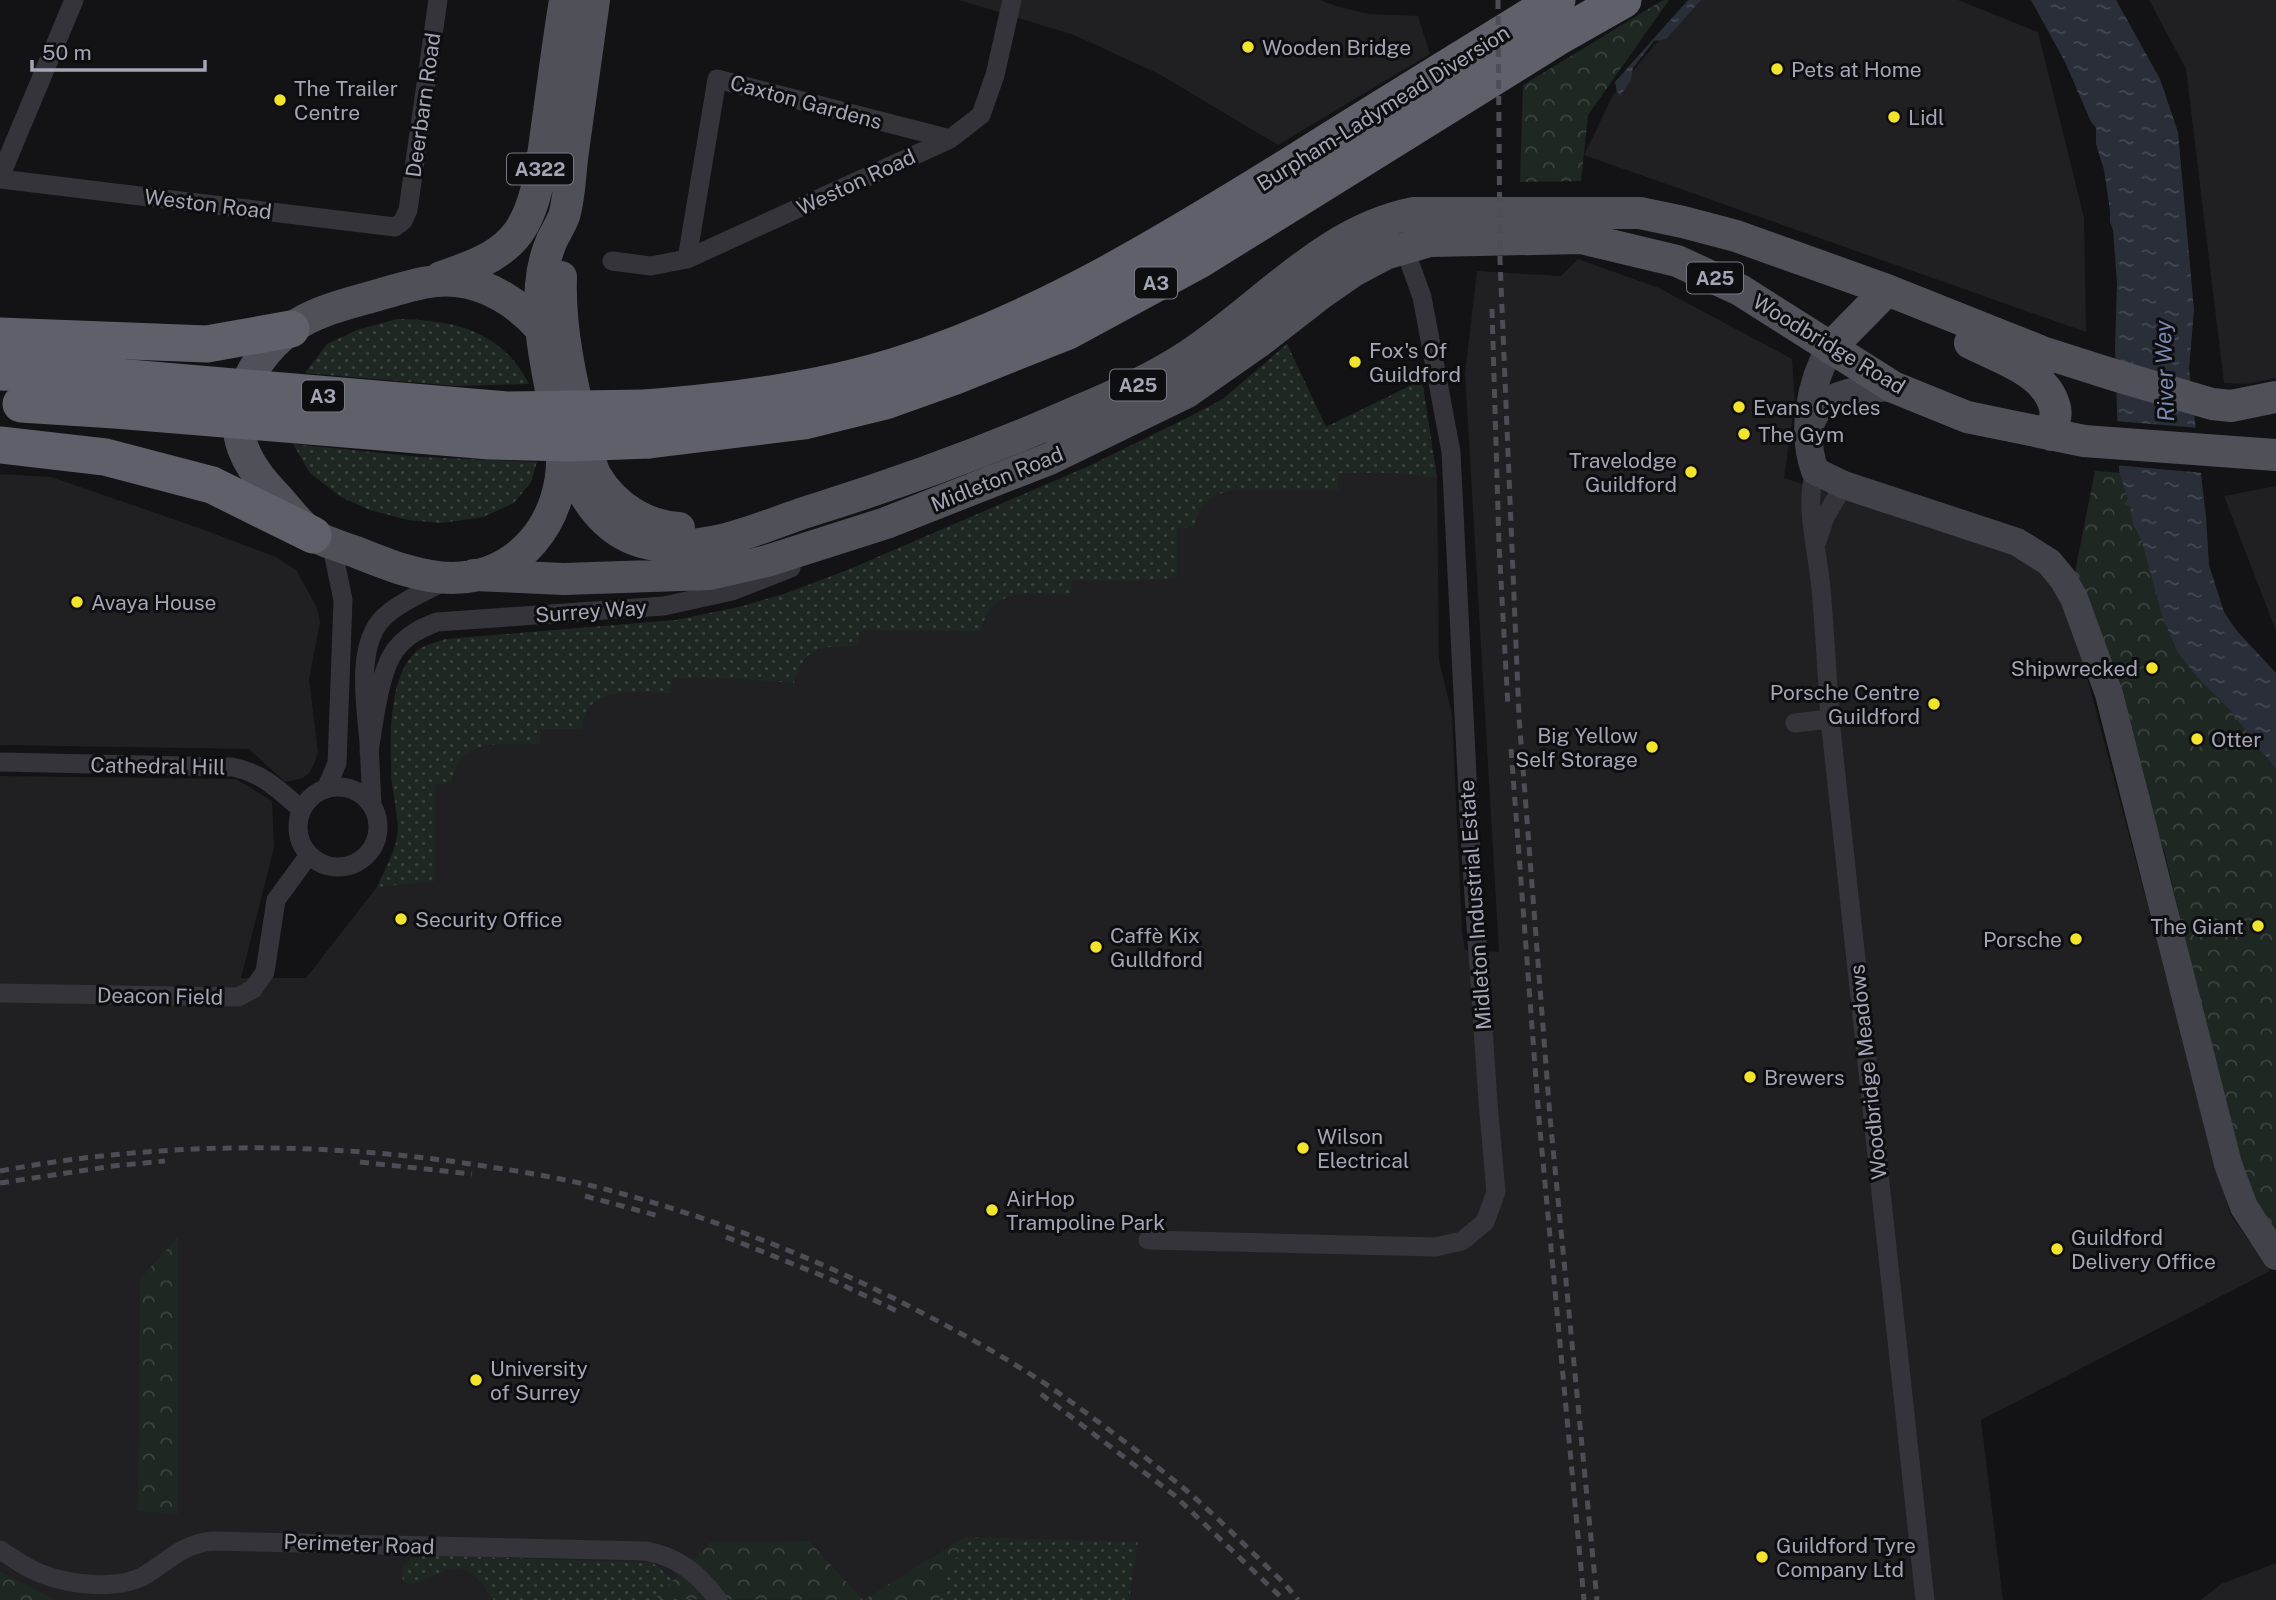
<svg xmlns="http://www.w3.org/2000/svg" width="2276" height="1600" font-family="'Public Sans',sans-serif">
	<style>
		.built { fill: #201f22 }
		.grass { fill: url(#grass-dots) }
		.forest { fill: url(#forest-crowns) }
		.water { fill: url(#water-ripples) }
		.pier { fill: #131315 }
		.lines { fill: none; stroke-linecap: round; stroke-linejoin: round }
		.street { stroke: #34343a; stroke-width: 19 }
		.secondary { stroke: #42424a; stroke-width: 28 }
		.primary { stroke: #505059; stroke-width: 32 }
		.highway { stroke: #60606b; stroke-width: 37 }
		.rail { stroke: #4d4d55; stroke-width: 5; stroke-dasharray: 9 7; stroke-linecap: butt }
		.highway-bridge { stroke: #60606b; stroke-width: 37 }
		.poi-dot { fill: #f2e32d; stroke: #0e0e10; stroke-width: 2.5 }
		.labels { text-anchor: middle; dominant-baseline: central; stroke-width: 6; stroke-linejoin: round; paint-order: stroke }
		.shield { fill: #0e0e10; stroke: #777884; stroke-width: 2 }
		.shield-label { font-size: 19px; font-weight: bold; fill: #a4a5b5 }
		.poi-label { font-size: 21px; fill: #a4a5b5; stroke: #0e0e10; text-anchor: start }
		.street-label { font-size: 21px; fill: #a4a5b5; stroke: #0e0e10 }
		.water-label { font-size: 23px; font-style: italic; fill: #7b89b1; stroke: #0e0e10 }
	</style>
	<defs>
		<pattern id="grass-dots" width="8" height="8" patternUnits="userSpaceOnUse" patternTransform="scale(1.75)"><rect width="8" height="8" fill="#1f2722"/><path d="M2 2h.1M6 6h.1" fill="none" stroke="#3d4340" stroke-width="1.8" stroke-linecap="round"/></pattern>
		<pattern id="forest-crowns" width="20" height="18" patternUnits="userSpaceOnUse" patternTransform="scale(1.75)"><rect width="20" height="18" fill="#1f2722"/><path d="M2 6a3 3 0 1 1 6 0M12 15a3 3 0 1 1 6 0" fill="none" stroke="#3d4340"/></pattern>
		<pattern id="water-ripples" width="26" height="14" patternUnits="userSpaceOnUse" patternTransform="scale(1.75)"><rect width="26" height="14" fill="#292e38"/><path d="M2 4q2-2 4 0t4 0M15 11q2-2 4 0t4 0" fill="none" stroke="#454953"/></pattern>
	</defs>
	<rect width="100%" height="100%" fill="#131315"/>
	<path class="built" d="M959,0h361l16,6 32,8 50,2 12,38 -152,91 -117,-70 -87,-40z
		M1692,0h266l80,32 46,186 2,114 -502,-177 29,-60z
		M2149,0h127v378l-29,6 -23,-1 -38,-314z
		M1578,259l81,29 133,71 3,42 -11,77 216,71 39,18 23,34 22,65 146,548 40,57 -289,149 22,180h-2003v-824l236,3 36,22 2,46 -33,131h65l71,-91 19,-42 2,-18 -7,-49v-39l5,-51 9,-23 13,-16 28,-10 230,-19 63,-13 48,-14 63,-24 239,-103 102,-50 32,-17 64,-55 39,83 96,-47 15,98 2,183 13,53 10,217 3,19 34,2 -34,-578 12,-103 84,5z
		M0,474l51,3 148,51 77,29 21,14 20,37 3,14 -11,57 9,73 -4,12 -5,9 -6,5 -18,4 -36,-33 -249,-4z
		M2276,486v145l-52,-135z
		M2276,1563v37h-75l20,-16z"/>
	<path class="grass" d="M397,319c57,1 104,11 132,65l-72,2 -152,-13 22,-29 30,-14z
		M1287,344l39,83 96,-47 15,98 -39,-5h-60v17h-104c-23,4 -35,14 -40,37l-17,1v50l-48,3 -57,-1 -1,15c-37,-1 -80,-11 -90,36l-122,-1 -1,16c-33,0 -55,-1 -64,37l-65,-5h-57l-1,15c-25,0 -70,-8 -85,19 -2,5 -3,12 -4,17h-42v15c-39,1 -79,-9 -89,39l-16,1v97l-58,6c9,-19 21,-39 21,-60 0,-16 -5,-32 -6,-48 -3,-35 -4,-104 25,-128 7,-6 20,-9 29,-12l230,-19 63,-13 48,-14 63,-24 239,-103 102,-50 32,-17z
		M293,444l127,13 117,5 -6,20 -17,21 -31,14 -41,6 -34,-3 -38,-10 -29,-13 -31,-24z
		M965,1537l173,5 -9,58h-191z
		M421,1555l232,8 45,37h-204c-7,-8 -17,-25 -26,-29 -25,-11 -44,19 -64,11 -7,-14 3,-24 17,-27z"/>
	<path class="forest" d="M1663,0h6l-81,115 -7,66 -61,1 3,-97z
		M2095,471l43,3 138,288v475l-29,-44 -82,-339 -90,-282z
		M178,1237v277l-40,-3 2,-232z
		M965,1537l-27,63 -283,-1 56,-57 98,-1 54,59z
		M0,1571l55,29h-55z"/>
	<path class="water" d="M1688,0h13l-35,39 -12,2 -21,27 -2,12 -11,16 -3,-4 -2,-10z
		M2031,0h85l44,79 18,53 16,178 -5,59 17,148 3,48 15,47 13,19 39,42v96l-47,-60 -31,-31 -20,-25 -15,-35 -22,-79 -8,-15 -3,-18 -6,-2 4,-5 -9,-28 -4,-123 2,-65 -4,-53 -3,-8v-11l-6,-41 -8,-26v-16l-5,-6 -26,-60z"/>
	<path class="pier" d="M2114,421l85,7 5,45 -89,-8z"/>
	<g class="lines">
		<path class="street" d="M0,177l74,-177
			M0,179l395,48 8,-6 5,-11 30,-210
			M687,259l30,-180 233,60
			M612,261l39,5 36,-7 263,-120 31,-24 14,-40 17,-75
			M1815,471c-11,34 3,81 6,118 4,43 6,87 9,130l95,881
			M1817,541l8,-24 19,-32
			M1795,723l35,-4
			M369,751c5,-27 10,-81 27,-102 11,-14 25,-21 41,-27l227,-16 68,-15 59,-23
			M0,762l232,5c31,6 47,23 70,43
			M298 827a40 40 0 1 1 80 0a40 40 0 1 1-80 0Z
			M326,789l11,-26 6,-163 -12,-58
			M372,806c-1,-22 -2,-43 -3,-64 -3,-36 -14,-97 15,-125 17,-16 43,-26 64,-38
			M0,993l238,4 15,-8 12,-17 11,-72 33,-45
			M1148,1240l287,7 27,-6 23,-19 11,-30 -8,-90 -18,-266 -19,-384 -29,-155 -18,-50
			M0,1550c13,8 27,19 42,24 28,11 78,17 105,0 22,-14 38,-31 66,-33l432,10c32,5 54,23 73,49"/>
		<path class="secondary" d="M1830,348c-20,35 -29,84 -15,123l29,14 173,57 32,20 14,17 11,19 35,96 119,470 16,43 32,49
			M1809,427c3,-6 6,-15 11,-19 15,-17 52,-20 73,-21"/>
		<path class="primary" d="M441,277c26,-9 52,-17 71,-37 28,-29 31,-90 37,-128 5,-37 10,-75 16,-112
			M561,277c-2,53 11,107 23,158 4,14 5,29 12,41 18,30 49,50 83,52
			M540,328c-21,-24 -51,-44 -84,-47 -27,-3 -52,7 -78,14 -21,6 -43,11 -63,20 -48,20 -91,80 -72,133 7,19 20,35 34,49 11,12 23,29 36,38 13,8 30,12 43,17 30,12 64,26 96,26 68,0 112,-58 110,-123 0,-13 -4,-27 -6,-39 -8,-43 -19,-87 -15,-131 1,-15 5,-31 11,-45 4,-8 9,-16 12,-24 6,-20 6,-44 9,-65 7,-51 14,-101 21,-151
			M1970,343c30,15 77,29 85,65 2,8 -2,18 -4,27
			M1830,348l57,-58
			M562,454c19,36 37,76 80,88 26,7 58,3 84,-3 29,-7 60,-21 90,-30 86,-27 171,-58 253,-94 39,-17 78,-33 114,-56 77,-49 139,-128 231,-146h226l43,9 53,14 151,54 158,63 69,22 98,29 19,2 45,-9
			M474,575l90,4 146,-5 57,-13 119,-38 163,-64 138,-67 70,-49 63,-49 33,-23 32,-17 45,-13 151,-3 96,23 63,29 153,97 74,30 117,24 192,14"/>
		<path class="highway" d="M0,336l207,8 84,-15
			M646,408c84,-7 169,-17 250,-42 143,-45 273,-125 400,-204 87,-55 174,-108 261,-162
			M649,440l155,-19 40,-10 41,-10 70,-25 113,-45 131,-71 357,-222 67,-38
			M0,445l105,12 107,28 101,50"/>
		<path class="rail" d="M1498,0l2,260 19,457 31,400 47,483
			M1492,309l7,235 9,163
			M1511,749l28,370 45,481
			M360,1162l112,12
			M0,1171c161,-30 323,-30 484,-5 47,7 94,15 139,28 95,26 187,62 276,107 55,28 113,59 164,95 40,29 80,59 118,90 36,30 69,65 103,97l14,17
			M0,1183l113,-17 52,-5
			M585,1196l74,20
			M726,1237l102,41 71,34
			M1041,1394l133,101 110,105"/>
		<path class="highway-bridge" d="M0,372l117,5 390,33 139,-2
			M21,404l94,6 375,31 79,2 80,-3"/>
	</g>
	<g class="poi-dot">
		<circle cx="1248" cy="47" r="7"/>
		<circle cx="1777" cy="69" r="7"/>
		<circle cx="280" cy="100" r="7"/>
		<circle cx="1894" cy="117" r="7"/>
		<circle cx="1355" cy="362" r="7"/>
		<circle cx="1739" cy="407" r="7"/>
		<circle cx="1744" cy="434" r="7"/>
		<circle cx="1691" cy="472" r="7"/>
		<circle cx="77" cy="602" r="7"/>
		<circle cx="2152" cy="668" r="7"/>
		<circle cx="1934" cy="704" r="7"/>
		<circle cx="2197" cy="739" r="7"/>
		<circle cx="1652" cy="747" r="7"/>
		<circle cx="401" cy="919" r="7"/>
		<circle cx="2258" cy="926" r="7"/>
		<circle cx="2076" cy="939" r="7"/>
		<circle cx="1096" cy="947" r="7"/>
		<circle cx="1750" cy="1077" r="7"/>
		<circle cx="1303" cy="1148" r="7"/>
		<circle cx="992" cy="1210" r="7"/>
		<circle cx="2057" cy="1249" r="7"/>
		<circle cx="476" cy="1380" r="7"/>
		<circle cx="1762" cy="1557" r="7"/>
	</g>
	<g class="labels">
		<g class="shield">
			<rect x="507" y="153.5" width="66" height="31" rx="5"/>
			<rect x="1687" y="262.5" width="56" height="31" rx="5"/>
			<rect x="1135" y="267.5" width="42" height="31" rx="5"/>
			<rect x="1110" y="369.5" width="56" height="31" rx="5"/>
			<rect x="302" y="380.5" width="42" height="31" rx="5"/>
		</g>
		<g class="shield-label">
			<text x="540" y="169">A322</text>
			<text x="1715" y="278">A25</text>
			<text x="1156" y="283">A3</text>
			<text x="1138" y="385">A25</text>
			<text x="323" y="396">A3</text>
		</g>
		<g class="poi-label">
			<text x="1262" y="47">Wooden Bridge</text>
			<text x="1791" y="69">Pets at Home</text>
			<text x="294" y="88">The Trailer<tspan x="294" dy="24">Centre</tspan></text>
			<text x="1908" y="117">Lidl</text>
			<text x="1369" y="350">Fox's Of<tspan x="1369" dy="24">Guildford</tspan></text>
			<text x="1753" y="407">Evans Cycles</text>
			<text x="1758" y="434">The Gym</text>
			<text x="1677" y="460" text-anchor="end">Travelodge<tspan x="1677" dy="24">Guildford</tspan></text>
			<text x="91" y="602">Avaya House</text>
			<text x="2138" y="668" text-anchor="end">Shipwrecked</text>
			<text x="1920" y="692" text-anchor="end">Porsche Centre<tspan x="1920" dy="24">Guildford</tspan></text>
			<text x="1638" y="735" text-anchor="end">Big Yellow<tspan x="1638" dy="24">Self Storage</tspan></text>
			<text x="2211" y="739">Otter</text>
			<text x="415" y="919">Security Office</text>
			<text x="2244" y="926" text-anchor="end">The Giant</text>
			<text x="1110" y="935">Caffè Kix<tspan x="1110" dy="24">Gulldford</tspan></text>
			<text x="2062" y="939" text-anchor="end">Porsche</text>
			<text x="1764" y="1077">Brewers</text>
			<text x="1317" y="1136">Wilson<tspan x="1317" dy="24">Electrical</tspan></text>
			<text x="1006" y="1198">AirHop<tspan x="1006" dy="24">Trampoline Park</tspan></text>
			<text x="2071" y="1237">Guildford<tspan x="2071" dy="24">Delivery Office</tspan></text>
			<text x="490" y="1368">University<tspan x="490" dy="24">of Surrey</tspan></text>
			<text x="1776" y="1545">Guildford Tyre<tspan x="1776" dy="24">Company Ltd</tspan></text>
		</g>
		<g class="street-label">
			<text transform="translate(806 102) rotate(15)">Caxton Gardens</text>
			<text transform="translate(423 105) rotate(-82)">Deerbarn Road</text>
			<text transform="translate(1383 108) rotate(-32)">Burpham-Ladymead Diversion</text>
			<text transform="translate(856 182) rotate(-25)">Weston Road</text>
			<text transform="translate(208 204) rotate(7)">Weston Road</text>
			<text transform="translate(1829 344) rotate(31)">Woodbridge Road</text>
			<text transform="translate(997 479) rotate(-22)">Midleton Road</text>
			<text transform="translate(591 611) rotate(-4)">Surrey Way</text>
			<text transform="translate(158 766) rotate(1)">Cathedral Hill</text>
			<text transform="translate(1475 905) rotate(-94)">Midleton Industrial Estate</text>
			<text transform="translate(160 996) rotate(1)">Deacon Field</text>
			<text transform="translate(1868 1072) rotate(-96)">Woodbridge Meadows</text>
			<text transform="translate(359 1544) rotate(2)">Perimeter Road</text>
		</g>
		<g class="water-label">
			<text transform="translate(2164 371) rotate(-92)">River Wey</text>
		</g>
	</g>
	<path d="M32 60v10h173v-10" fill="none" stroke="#a4a5b5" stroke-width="3.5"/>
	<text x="42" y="60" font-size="21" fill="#a4a5b5" stroke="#0e0e10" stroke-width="5" paint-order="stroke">50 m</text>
</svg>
